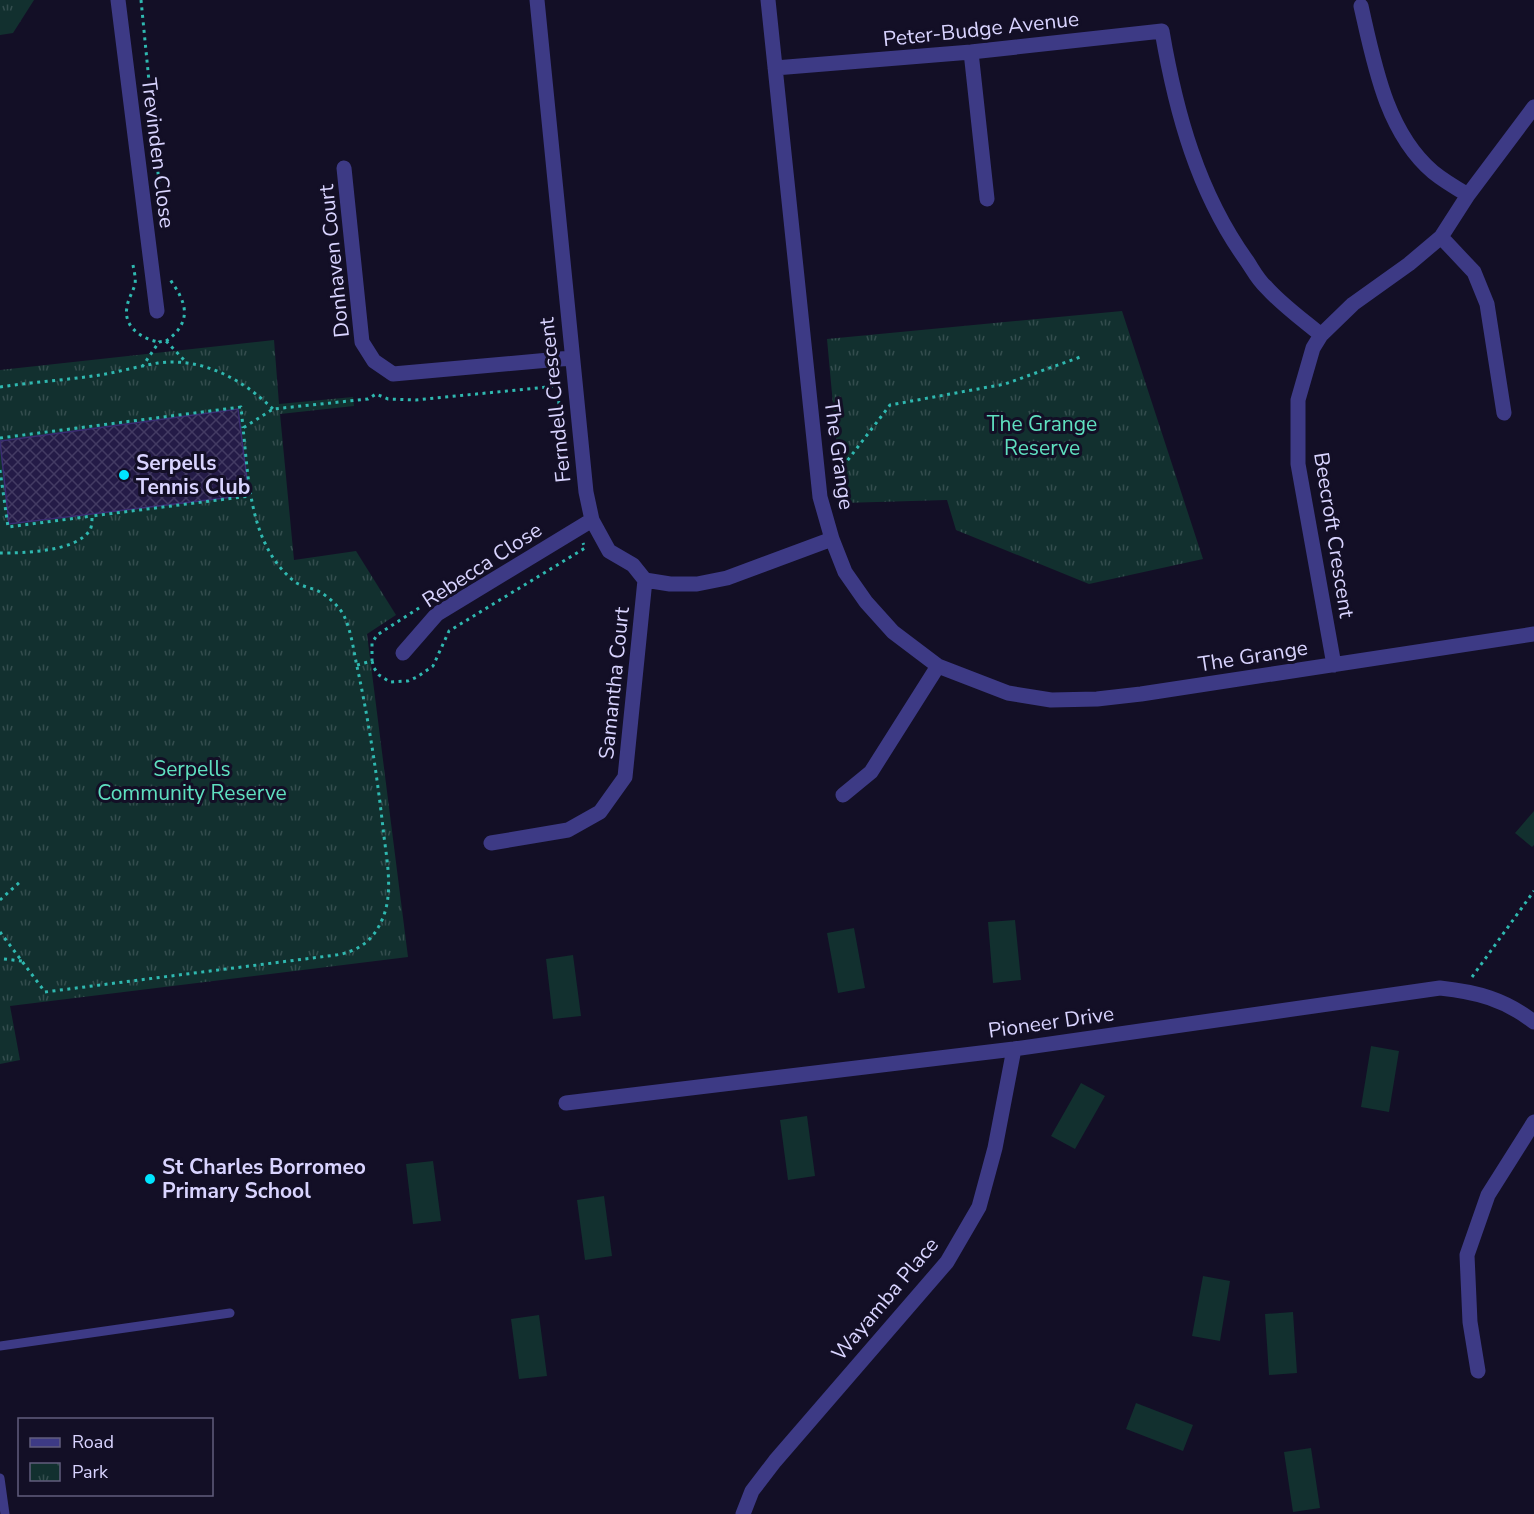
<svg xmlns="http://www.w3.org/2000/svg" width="1534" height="1514" font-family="'Nunito Sans',sans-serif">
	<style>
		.grass { fill: #12302f }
		.park { fill: url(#park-tufts) }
		.building { fill: url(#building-cross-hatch); stroke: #3b2d73; stroke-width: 1.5 }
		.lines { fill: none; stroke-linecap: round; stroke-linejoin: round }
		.path { stroke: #2fb8b0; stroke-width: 3; stroke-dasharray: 3 4.5; stroke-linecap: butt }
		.service { stroke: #3d3a85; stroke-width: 9 }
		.minor { stroke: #3d3a85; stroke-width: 15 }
		.poi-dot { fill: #00e5ff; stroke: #130f26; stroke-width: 2 }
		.labels { text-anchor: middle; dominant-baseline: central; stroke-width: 6; stroke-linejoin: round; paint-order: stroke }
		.street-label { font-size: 21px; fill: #d9d4ff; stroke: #130f26 }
		.park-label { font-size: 21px; fill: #5fe0c0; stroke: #130f26 }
		.poi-label { font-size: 21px; font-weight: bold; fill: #d9d4ff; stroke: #130f26; text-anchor: start }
	</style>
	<defs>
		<pattern id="park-tufts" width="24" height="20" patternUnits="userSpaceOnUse" patternTransform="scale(1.5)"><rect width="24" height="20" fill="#12302f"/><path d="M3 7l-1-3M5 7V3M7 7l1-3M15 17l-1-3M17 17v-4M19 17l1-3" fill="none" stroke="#344d4e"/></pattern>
		<pattern id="building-cross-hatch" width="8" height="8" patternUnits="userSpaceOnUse" patternTransform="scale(1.5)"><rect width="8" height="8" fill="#241b47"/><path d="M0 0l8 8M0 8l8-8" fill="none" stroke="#433b63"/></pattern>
	</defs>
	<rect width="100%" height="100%" fill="#130f26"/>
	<path class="grass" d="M1534,811v34l-2,2 -17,-14z
		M1015,920l6,60 -28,3 -5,-61z
		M854,928l11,60 -27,5 -11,-60z
		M573,955l8,61 -28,3 -7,-60z
		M1371,1046l28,5 -10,61 -28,-5z
		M1081,1083l24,13 -30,53 -24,-13z
		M807,1116l8,60 -27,4 -8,-60z
		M433,1161l8,60 -28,3 -7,-60z
		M604,1196l8,60 -27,4 -8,-60z
		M1203,1276l27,5 -10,60 -28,-5z
		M1293,1312l4,61 -28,2 -4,-61z
		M539,1315l8,61 -28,3 -8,-60z
		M1136,1403l57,22 -10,26 -57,-22z
		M1311,1448l9,60 -27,4 -9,-60z"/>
	<path class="park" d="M0,0h34l-21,33 -13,2z
		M1122,311l81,248 -114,25 -133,-54 -9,-30 -105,3 -15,-164z
		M274,340l5,64 74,-7 1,9 -74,8 14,146 62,-9 40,64 -29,19 41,323 -398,49 10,54 -20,4v-694z"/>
	<path class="building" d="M238,409l11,86 -240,29 -9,-83z"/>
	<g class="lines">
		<path class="path" d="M141,0l19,193
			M133,265c1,6 3,13 2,19 -2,8 -7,15 -8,23 -4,20 15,32 32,35
			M166,341c16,-11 24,-26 14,-45 -2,-6 -7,-11 -10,-17
			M142,367l17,-25 7,-1 19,20
			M0,387c33,-5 67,-7 100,-12 19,-3 39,-9 58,-12 44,-6 84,16 115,46
			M0,438l241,-31 2,21
			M0,470l8,57 84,-11
			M834,478l56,-73 115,-21 78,-28
			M0,553c23,0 76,-1 90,-23 2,-4 2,-9 2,-14l158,-20
			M372,661l2,7 5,7 11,7 18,-1 9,-4 16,-11 16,-35 136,-83 -2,-5
			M357,665l15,-4v-18l5,-8 45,-29
			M0,900l20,-18
			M0,932l45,60 291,-37c20,-3 36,-13 45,-33 14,-28 5,-65 2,-94 -6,-53 -14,-105 -25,-157 -4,-17 -6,-37 -13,-53 -4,-10 -15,-20 -25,-26 -7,-4 -17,-5 -25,-10 -46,-37 -46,-101 -52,-154l30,-19 95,-10 8,-5 12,5 28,1 141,-14 8,73
			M4,959l18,2
			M1472,977l62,-86"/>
		<path class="service" d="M0,1346l230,-33
			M0,1478l5,36"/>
		<path class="minor" d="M118,0l39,311
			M537,0l49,492 6,28 17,31 24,14 12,15 25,4h27l30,-6 105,-39
			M768,0l52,497 12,42 13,33 21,30 27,30 45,34 70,27 43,7 46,-1 44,-5 393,-60
			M1361,6c13,57 25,126 72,166 11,9 23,16 35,23
			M971,52l16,147
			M775,68l196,-16 191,-21c14,82 36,162 85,230 6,9 11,19 19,26 16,18 37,33 55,48
			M344,168l18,174 12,19 19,13 178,-16
			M1441,237l33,35 13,32 17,109
			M403,653l34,-39 155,-94
			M1334,665l-36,-201v-64l15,-52 8,-13 32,-31 56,-40 32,-27 27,-42 66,-88
			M843,795l28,-23 67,-106
			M491,843l77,-13 32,-18 25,-35 20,-197
			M566,1103l448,-54 426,-61c37,4 64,11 94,34
			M1478,1371l-8,-49 -3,-67 21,-60 46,-73
			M743,1514l9,-23 23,-30 172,-199 32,-55 16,-59 19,-99"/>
	</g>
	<g class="poi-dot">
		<circle cx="124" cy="475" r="6"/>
		<circle cx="150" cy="1179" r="6"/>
	</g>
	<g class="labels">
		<g class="street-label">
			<text transform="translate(981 29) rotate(-6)">Peter-Budge Avenue</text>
			<text transform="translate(158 153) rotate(83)">Trevinden Close</text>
			<text transform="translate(334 261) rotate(-96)">Donhaven Court</text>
			<text transform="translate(555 400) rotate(-96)">Ferndell Crescent</text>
			<text transform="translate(839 455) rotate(82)">The Grange</text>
			<text transform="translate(1334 535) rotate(81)">Beecroft Crescent</text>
			<text transform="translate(482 565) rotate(-33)">Rebecca Close</text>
			<text transform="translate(1253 656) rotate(-9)">The Grange</text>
			<text transform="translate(614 683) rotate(-84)">Samantha Court</text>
			<text transform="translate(1051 1022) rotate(-8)">Pioneer Drive</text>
			<text transform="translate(885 1299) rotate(-50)">Wayamba Place</text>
		</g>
		<g class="park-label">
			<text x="1042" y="424">The Grange<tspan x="1042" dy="24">Reserve</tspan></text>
			<text x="192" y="769">Serpells<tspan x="192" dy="24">Community Reserve</tspan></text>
		</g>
		<g class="poi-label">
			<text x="136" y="463">Serpells<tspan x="136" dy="24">Tennis Club</tspan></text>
			<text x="162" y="1167">St Charles Borromeo<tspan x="162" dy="24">Primary School</tspan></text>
		</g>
	</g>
	<rect x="18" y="1418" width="195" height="78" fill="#130f26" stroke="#625e7d" stroke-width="1.5"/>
	<rect x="30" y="1438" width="30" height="9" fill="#3d3a85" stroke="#625e7d" stroke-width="1.5"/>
	<text x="72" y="1448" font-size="18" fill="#d9d4ff">Road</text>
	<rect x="30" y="1463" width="30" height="18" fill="url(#park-tufts)" stroke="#625e7d" stroke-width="1.5"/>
	<text x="72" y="1478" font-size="18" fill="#d9d4ff">Park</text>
</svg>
